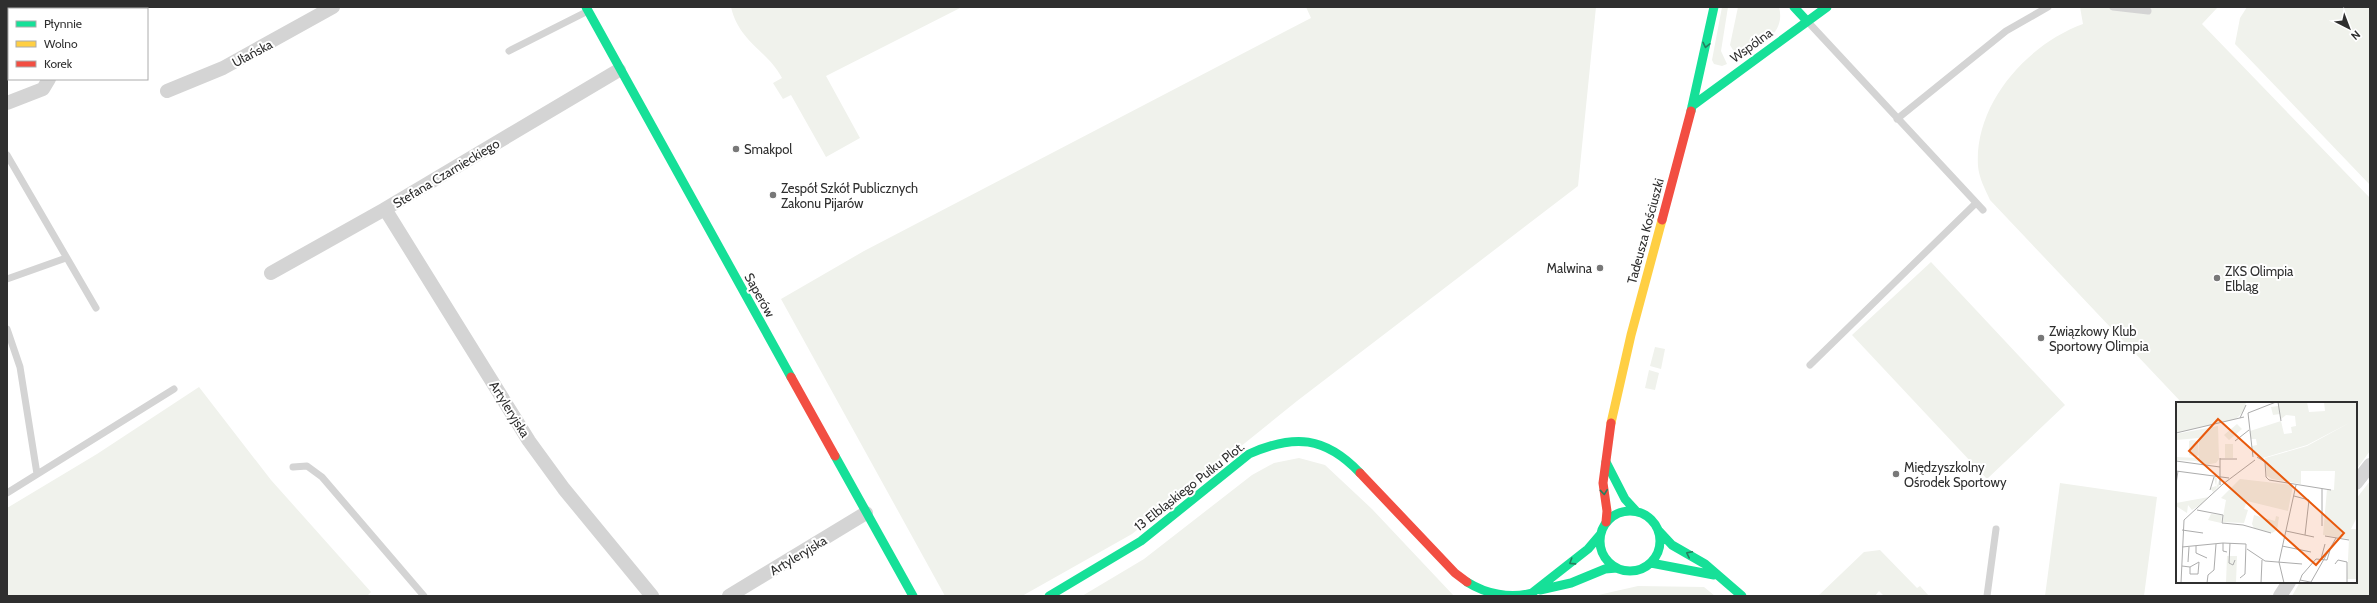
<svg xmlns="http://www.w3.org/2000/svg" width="2377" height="603" font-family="Cabin,sans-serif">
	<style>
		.green { fill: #f0f2ec }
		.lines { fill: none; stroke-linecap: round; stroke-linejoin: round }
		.lane { stroke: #d4d4d4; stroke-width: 7 }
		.street { stroke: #d4d4d4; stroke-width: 14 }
		.fast { stroke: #16e098; stroke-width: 9 }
		.slow { stroke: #ffcf43; stroke-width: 9 }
		.jam { stroke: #f24e42; stroke-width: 9 }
		.oneway { stroke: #247f5e }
		.poi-dot { fill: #787878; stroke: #fff; stroke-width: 1.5 }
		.labels { text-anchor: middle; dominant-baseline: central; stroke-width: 4; stroke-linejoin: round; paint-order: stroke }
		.street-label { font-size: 13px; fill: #2f2f2f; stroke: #fff }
		.poi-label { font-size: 13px; fill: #2f2f2f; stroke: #fff; text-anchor: start }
		.inset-road { fill: none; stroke: #acacac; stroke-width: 1 }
		.view { fill: #e8590c; fill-opacity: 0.15; stroke: #e8590c; stroke-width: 2 }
		.inset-edge { fill: none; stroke: #2f2f2f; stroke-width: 2 }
	</style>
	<rect width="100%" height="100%" fill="#fff"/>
	<path class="green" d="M731,7h231l-136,69 34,62 -34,19 -35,-62 -8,4 -10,-16 9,-5c-15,-28 -43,-36 -51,-71z
		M1306,7h290l-18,179 -281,215 -165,133 -110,62h-77l-164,-297 83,-48 447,-233z
		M1722,7h6l-7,44 6,13 -5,2 -8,-2 -2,-4z
		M1738,7h41c7,27 -18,37 -37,48l-3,-4 -6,-1 -3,-5z
		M2080,7h138l-16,17 168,174v253l-14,19v-67h-174l-192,-203c-5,-11 -11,-22 -12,-34 -4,-63 50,-122 105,-142z
		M2247,7h123v178l-135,-141 5,-26z
		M1931,262l134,143 -78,74 -135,-144z
		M1655,347l10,2 -4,20 -11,-3z
		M1649,370l10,3 -4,17 -10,-2z
		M199,387l72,93 100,112 -4,4h-360v-88l90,-54z
		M1299,458l26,7 47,44 82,87h-372l62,-37 108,-84 22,-12z
		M2370,481v115h-78l8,-14h56v-83z
		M2060,483l97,14 -13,99h-99z
		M1880,550l37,38 3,-2 9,10h-45l-5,-5 -4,5h-57l46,-44z
		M1638,586l66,1 11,9h-121z"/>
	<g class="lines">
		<path class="lane" d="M2113,7l35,4
			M1809,23l174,187
			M509,51l79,-40
			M1897,119l109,-88 42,-24
			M7,155l89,153
			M7,279l59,-21
			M7,329l13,38 17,107
			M1810,365l166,-162
			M293,467l14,-1 15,11 102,119
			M7,493l167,-104
			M1987,596l9,-67"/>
		<path class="street" d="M48,9v-2
			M167,91l56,-23 110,-61
			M7,103l36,-14 6,-10
			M385,209l144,232 35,48 88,107
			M271,273l114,-64 234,-139
			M2356,483l14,-18
			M729,596l137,-83
			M2280,596l9,-14"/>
		<path class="fast" d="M586,7l205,370
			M1794,7l13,14
			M1692,106l135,-99
			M1691,111l23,-104
			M835,456l78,140
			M1606,462l19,37 11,12
			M1600 541a30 30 0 1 1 60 0a30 30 0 1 1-60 0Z
			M1659,531l13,14 33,19 37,32
			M1651,563l63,12
			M1467,582c19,12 43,17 65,11l56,-44 12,-14
			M1540,590l31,-7 34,-14 12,-1
			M1049,596l92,-55 108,-87c45,-20 76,-18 111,19"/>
		<path class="slow" d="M1611,423l20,-88 31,-115"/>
		<path class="jam" d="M1662,220l29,-109
			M791,377l44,79
			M1360,473l95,100 12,9
			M1606,522l1,-11 -4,-28 8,-60"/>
	</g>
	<defs><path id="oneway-chevron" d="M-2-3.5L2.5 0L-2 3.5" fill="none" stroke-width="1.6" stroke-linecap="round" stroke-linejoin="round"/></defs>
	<g class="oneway">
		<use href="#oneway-chevron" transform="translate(1706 45) rotate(102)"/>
		<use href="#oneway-chevron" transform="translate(1604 492) rotate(84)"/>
		<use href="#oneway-chevron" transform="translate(1689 554) rotate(-153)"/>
		<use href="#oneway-chevron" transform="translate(1572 562) rotate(147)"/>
	</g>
	<g class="poi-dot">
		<circle cx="736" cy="149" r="4"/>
		<circle cx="773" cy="195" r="4"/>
		<circle cx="1600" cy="268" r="4"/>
		<circle cx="2217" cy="278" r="4"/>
		<circle cx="2041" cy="338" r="4"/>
		<circle cx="1896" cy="474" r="4"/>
	</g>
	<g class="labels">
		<g class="street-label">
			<text transform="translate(1751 45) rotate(-36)">Wspólna</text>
			<text transform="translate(252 53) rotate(-28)">Ułańska</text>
			<text transform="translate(446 173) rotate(-31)">Stefana Czarnieckiego</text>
			<text transform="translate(1645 231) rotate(-75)">Tadeusza Kościuszki</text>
			<text transform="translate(760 295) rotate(61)">Saperów</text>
			<text transform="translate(510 409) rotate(58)">Artyleryjska</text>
			<text transform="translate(1189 486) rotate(-38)">13 Elbląskiego Pułku Plot.</text>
			<text transform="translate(798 555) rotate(-31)">Artyleryjska</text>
		</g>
		<g class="poi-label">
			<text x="744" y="149">Smakpol</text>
			<text x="781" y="188">Zespół Szkół Publicznych<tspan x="781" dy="15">Zakonu Pijarów</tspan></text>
			<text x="1592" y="268" text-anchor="end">Malwina</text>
			<text x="2225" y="271">ZKS Olimpia<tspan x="2225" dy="15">Elbląg</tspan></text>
			<text x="2049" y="331">Związkowy Klub<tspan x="2049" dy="15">Sportowy Olimpia</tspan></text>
			<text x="1904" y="467">Międzyszkolny<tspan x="1904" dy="15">Ośrodek Sportowy</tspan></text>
		</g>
	</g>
	<g transform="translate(2176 402)">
		<rect width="181" height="181" fill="#fff"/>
		<path d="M0,0h70l-2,9 -8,8 -60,14zM102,0h29l2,10 16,-1 -1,-9h33v115l-6,12h6v50h-10l2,-40 -26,-4 4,-46 7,1 1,-19h-34v13l-29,-5 -5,-3 -2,-18 42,-12 44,-24 -44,23 -44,13 -10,-6 -1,-6 5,-1 -1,-6h-5l-1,-8 31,-10 3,13 8,-1 -1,-6 5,-1 -1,-10 -9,-1 -5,4 -1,-5 -7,1 -2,-8 7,-1zM61,22l5,5 -13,11 -5,-5zM42,24l1,33 -3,4 -11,2 -9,-4 -20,-1v-3l23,1v-20l-23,2v-6zM16,38l6,1 1,14 -4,2 -6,-2v-14zM49,42h8v14h-8zM38,75l3,1 -1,10 4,-10 -1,8 -23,24 6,-6 -10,6 -4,-5 -1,8 -11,-7v-3l33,-6 4,-5 -3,-4 6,-2zM64,77l53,6 -5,26 -41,-10 -3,8 4,1 -4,13 -22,-1 4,-22 -5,-2zM35,112l11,1 -1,8 -13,-3zM78,113l21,6 1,-5 3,1 -2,13 -5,3 -18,-5 -2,-4zM51,154h10l-1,27h-10z" fill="#f0f2ec"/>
		<path class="inset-road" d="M102,0l3,19M72,11l5,44M72,11l28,-11M64,16l6,-13M0,31l68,-16M59,39l14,-11M81,55l8,5 1,15 3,3 62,10M44,56v27M44,57h17M0,59l44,6M0,69l53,7M0,82l2,-13M146,87v37M34,88l4,-13M118,94l15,4 -4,35M21,108l26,5 -1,8 21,2 28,8M6,128l21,3M110,129l28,6M149,134l24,4M47,141v8l4,1M54,141l-1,20 4,2 2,-5M20,144v7l11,5M106,144l29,6M6,145l41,-4 23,1 -1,30 -5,4M71,147l18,12 37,3M145,157l4,-15M12,160l1,-15M159,162l3,-4 9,2v21M6,164l8,1v7h8l1,-12 -9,5M124,178l15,3M135,180l25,-44M5,181l3,-63 39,-36 32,-24M31,181l1,-8 6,-5 2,-26M85,181l1,-23M108,181l-5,-21 17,-77M123,181l3,-8 14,-16 11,1 3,-10"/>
		<path class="view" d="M42,17l126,114 -28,32 -127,-114z"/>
		<rect width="181" height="181" class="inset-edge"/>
	</g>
	<rect width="2377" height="603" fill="none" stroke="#2f2f2f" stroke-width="16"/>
	<rect x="8" y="8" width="140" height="72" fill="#ffffff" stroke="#acacac"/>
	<rect x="16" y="21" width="20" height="6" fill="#16e098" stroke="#acacac"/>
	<text x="44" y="28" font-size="12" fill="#2f2f2f">Płynnie</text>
	<rect x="16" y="41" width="20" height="6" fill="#ffcf43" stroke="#acacac"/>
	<text x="44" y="48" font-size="12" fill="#2f2f2f">Wolno</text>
	<rect x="16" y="61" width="20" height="6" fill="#f24e42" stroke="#acacac"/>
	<text x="44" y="68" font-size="12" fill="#2f2f2f">Korek</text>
	<g transform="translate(2349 28) rotate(138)" stroke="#ffffff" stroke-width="3" paint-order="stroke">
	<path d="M0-3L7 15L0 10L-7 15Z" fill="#2f2f2f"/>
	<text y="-6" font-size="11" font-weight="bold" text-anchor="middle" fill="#2f2f2f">N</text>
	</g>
</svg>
